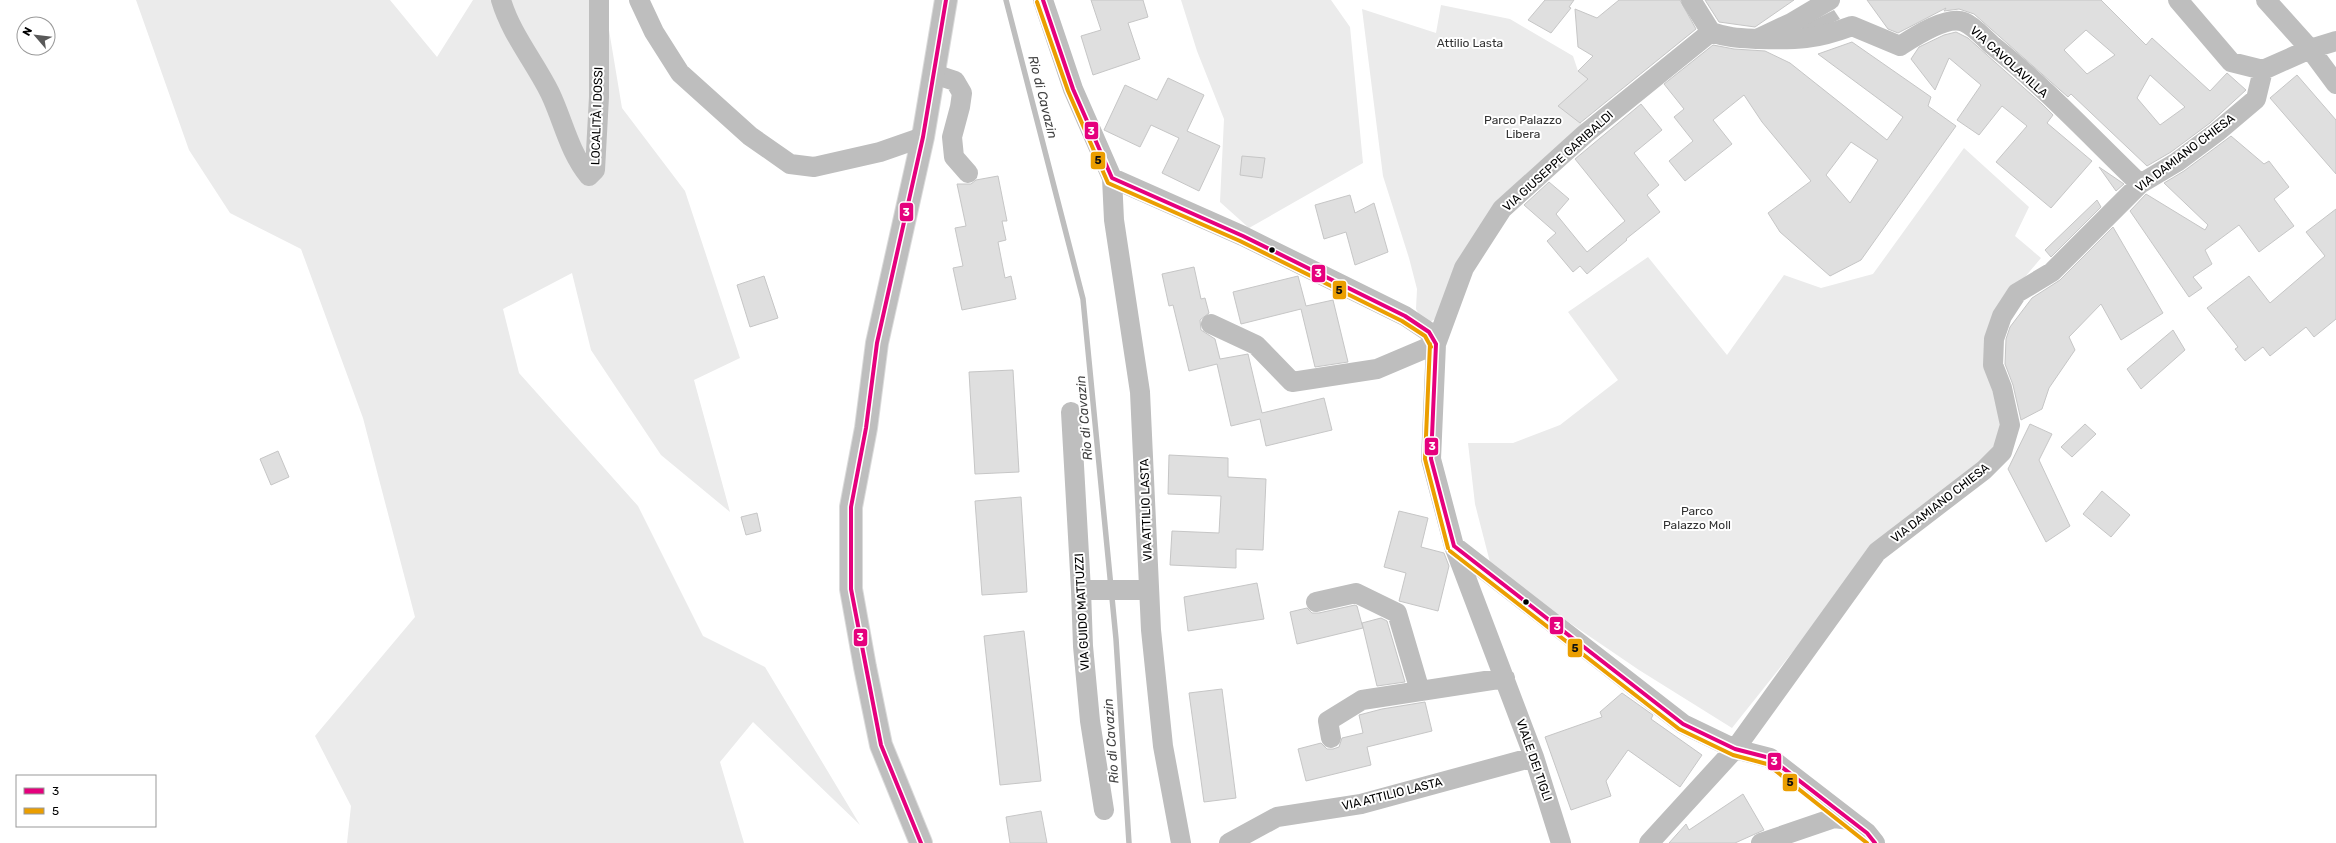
<svg xmlns="http://www.w3.org/2000/svg" width="2336" height="843" font-family="Rubik,sans-serif">
	<style>
		.green { fill: #ebebeb }
		.water { fill: #bebebe }
		.lines { fill: none; stroke-linecap: round; stroke-linejoin: round }
		.stream { stroke: #bebebe; stroke-width: 5.5 }
		.building { fill: #dfdfdf; stroke: #c6c6c6; fill-rule: evenodd }
		.major-casing { stroke: #dbdbdb; stroke-width: 24 }
		.minor { stroke: #bebebe; stroke-width: 20 }
		.major { stroke: #bebebe; stroke-width: 22 }
		.bus-1-casing { stroke: #fff; stroke-width: 7 }
		.bus-2-casing { stroke: #fff; stroke-width: 7 }
		.bus-1 { stroke: #e5007d; stroke-width: 4 }
		.bus-2 { stroke: #eb9e00; stroke-width: 4 }
		.bus-dot { fill: #000; stroke: #fff; stroke-width: 1.5 }
		.labels { text-anchor: middle; dominant-baseline: central; stroke-width: 4; stroke-linejoin: round; paint-order: stroke }
		.park-label { font-size: 12px; fill: #323232; stroke: #fff }
		.street-label { font-size: 12px; fill: #000; stroke: #fff }
		.water-label { font-size: 13px; font-style: italic; fill: #434343; stroke: #fff }
		.line-badge { stroke: #fff; stroke-width: 1.5 }
		.badge-label { font-size: 11px; text-anchor: middle; font-weight: bold; fill: #fff }
		.pale-badge-label { font-size: 11px; text-anchor: middle; font-weight: bold; fill: #111 }
	</style>
	<rect width="100%" height="100%" fill="#fff"/>
	<path class="green" d="M136,0h254l47,57 36,-57h131l18,108 63,83 55,167 -46,22 36,132 -69,-57 -70,-105 -19,-77 -69,36 16,64 119,133 65,130 62,31 95,158 -107,-103 -33,40 24,81h-397l4,-37 -36,-70 100,-119 -52,-199 -62,-169 -71,-36 -41,-63z
		M1181,0h150l19,27 13,136 -114,65 -29,-26 4,-83 -27,-68z
		M1441,5l69,14 63,37 5,15 10,8 -30,27 28,21 -56,47 -91,143 -11,6 -6,-3 -6,-11 1,-20 -8,-31 -26,-82 -21,-167 74,24z
		M1964,148l65,59 -14,29 26,22 -37,44 -8,87 5,34 -3,16 -10,17 -127,110 -129,162 -93,-58 -147,-100 -17,-66 -7,-61h45l47,-18 58,-45 -50,-68 80,-55 79,98 57,-80 37,13 52,-14z"/>
	<path class="water" d="M1834,10l6,9 -37,18 -3,-14 14,-3z"/>
	<g class="lines">
		<path class="stream" d="M1006,0l77,299 33,340 13,204"/>
	</g>
	<path class="building" d="M1091,0h52l5,17 -20,6 12,36 -47,16 -12,-39 20,-6z
		M1545,0h29l-5,7 2,1 -20,25 -23,-13z
		M1619,0h61l16,29 -116,94 -22,-17 30,-27 -10,-8 15,-15 -15,-9 -3,-38 22,9z
		M1705,0h89l-39,27 -36,-5z
		M1867,0h234l45,45 6,-7 58,53 17,-18 19,17 -36,33 -39,29 -24,14 -76,-72 -3,3 -94,-83 -15,-5 -15,2 2,-3 -48,25 -10,-4zM2086,30l29,25 -28,19 -23,-24zM2150,75l35,32 -25,18 -23,-27z
		M1956,32l12,6 74,66 11,11 -6,8 45,38 -41,47 -55,-46 31,-36 -25,-20 -23,29 -22,-15 24,-35 -32,-27 -14,32 -24,-31 8,-12 25,-12z
		M1852,42l79,55 -3,9 28,20 -95,134 -31,16 -50,-44 -12,-19 43,-32 -49,-59 -18,-27 -31,25 19,24 -47,37 -16,-20 24,-20 -19,-24 10,-8 -20,-25 49,-39 21,4 31,2 25,12 97,77 16,-23 -85,-63zM1851,142l27,18 -28,43 -24,-28z
		M2297,75l39,45v54l-66,-76z
		M1168,78l36,17 -17,36 33,15 -21,45 -37,-18 17,-35 -28,-13 -11,22 -36,-17 21,-45 32,15z
		M1641,104l21,26 -28,23 25,32 -12,10 13,17 -34,27 1,1 -40,34 -7,-8 -7,6 -26,-31 9,-8 -32,-28 25,-23 20,17 -13,15 31,38 38,-31 -50,-62z
		M2231,136l33,28 5,-3 20,26 -15,12 20,27 -35,26 -20,-27 -34,25 7,14 -19,13 9,11 -13,9 -59,-86 16,-17 59,36 3,-5 -44,-42 20,-12z
		M1242,156l23,2 -3,20 -22,-3z
		M2099,167l25,17 -8,7z
		M998,176l9,45h-5l4,19 -8,2 7,36 6,-2 5,23 -54,11 -9,-42 10,-2 -8,-38 11,-2 -9,-42h14l5,-4z
		M1350,195l5,18 19,-10 14,49 -33,13 -9,-33 -22,7 -9,-34z
		M2097,200l4,7 -50,50 -6,-7z
		M2336,209v110l-22,18 -8,-10 -36,29 -7,-9 -18,14 -10,-12 3,-2 -31,-39 42,-32 21,27 55,-47 -19,-24z
		M2113,227l50,86 -42,27 -20,-36 -32,33 6,13 -26,38 -7,21 -21,11 -8,-35 -8,-21 1,-25 4,-12 22,-29 28,-18z
		M1194,267l7,32 4,-1 4,15 -9,7 1,10 14,9 5,20 28,-5 14,59 62,-15 8,32 -66,16 -6,-27 -29,7 -14,-62 -28,7 -16,-66 -4,1 -7,-32z
		M764,276l14,42 -28,9 -13,-42z
		M1298,276l8,30 27,-6 15,62 -33,5 -14,-58 -60,15 -8,-32z
		M2173,330l12,20 -44,39 -14,-20z
		M1013,370l6,102 -44,2 -6,-102z
		M2030,424l22,10 -13,26 31,66 -24,16 -38,-73z
		M2085,424l11,10 -24,23 -11,-10z
		M278,451l11,26 -18,8 -11,-26z
		M1169,455l59,3v19l38,2 -3,71 -27,-1v19l-66,-3 2,-34 47,2 2,-37 -53,-2z
		M2102,491l28,24 -19,22 -28,-23z
		M1021,497l6,95 -45,3 -7,-94z
		M1399,511l29,7 -7,29 23,6 5,13 -11,45 -39,-10 7,-28 -22,-6z
		M757,513l4,18 -15,4 -5,-18z
		M1257,583l7,36 -76,12 -4,-34z
		M1355,605l2,1 6,22 -66,16 -7,-32 17,-4 5,5h7z
		M1381,618l6,3 18,61 -28,4 -15,-63z
		M1024,631l17,150 -41,4 -16,-149z
		M1222,689l14,109 -32,4 -15,-109z
		M1622,693l31,22 -2,4 51,36 -22,32 -52,-37 -22,31 5,15 -40,14 -26,-73 57,-20 -2,-5z
		M1425,702l7,29 -65,16 4,18 -65,16 -8,-32 23,-6 6,6h6l6,-2 3,-9 21,-5 -4,-18 23,-6z
		M1743,794l21,36 -29,13h-66l17,-19 3,6z
		M1041,811l6,32h-37l-4,-26z"/>
	<g class="lines">
		<defs>
			<path id="major" d="M921,843l-40,-98 -16,-78 -14,-78v-82l15,-79 11,-85 46,-206 23,-137"/>
		</defs>
		<use href="#major" class="major-casing"/>
		<path class="minor" d="M501,0c10,34 33,61 49,93 13,27 19,59 39,83l6,-6 4,-73v-97
			M639,0l15,32 26,41 70,63 40,28 24,3 66,-15 43,-15
			M1043,0l30,89 39,89 2,42 26,172 11,238 12,116 18,97
			M1691,0l20,32
			M2178,0l53,62 32,8 47,-21 26,-8
			M2266,0l44,49 26,35
			M1711,32c17,6 30,6 48,7 39,1 55,1 93,-13l48,20c14,-9 47,-31 64,-24 10,4 20,16 28,23 53,42 100,93 148,139
			M1759,38l32,-15 39,-23
			M934,74l21,7 7,12 -2,14 -8,30 2,20 14,16
			M1112,178l131,58 162,80 24,16 7,12
			M1211,324l45,21 36,37 85,-13 59,-25
			M1071,412l10,178 2,56 7,75 14,89
			M1454,546l229,178 52,25 35,9 97,75 8,10
			M1081,590h68
			M1316,602l40,-9 41,20 23,78
			M1331,738l-3,-17 34,-21 143,-22
			M1229,843l48,-26 84,-13 173,-47
			M1561,843l-27,-86 -80,-211 -23,-87 5,-115 28,-76 38,-59 83,-75 126,-102
			M1649,843l86,-94 142,-197 107,-82 18,-18 8,-27 -8,-37 -9,-23 1,-26 8,-23 15,-23 35,-21 88,-88 37,-22 40,-30 39,-33 7,-29
			M1761,843l73,-25 16,2"/>
		<use href="#major" class="major"/>
		<defs>
			<path id="bus-1" d="M1043,0l30,89 39,89 131,58 162,80 24,16 7,12
				M1436,344l-5,115 23,87
				M1454,546l229,178 52,25 35,9 97,75 8,10
				M921,843l-40,-98 -30,-156v-82l15,-79 11,-85 46,-206 23,-137"/>
			<path id="bus-2" d="M1037,2l31,89 40,92 132,58 162,80 23,15 6,11
				M1430,344l-5,115 23,89
				M1450,551l229,178 54,26 34,9 100,79"/>
		</defs>
		<use href="#bus-1" class="bus-1-casing"/>
		<use href="#bus-2" class="bus-2-casing"/>
		<use href="#bus-1" class="bus-1"/>
		<use href="#bus-2" class="bus-2"/>
	</g>
	<g class="bus-dot">
		<circle cx="1272" cy="250" r="3.5"/>
		<circle cx="1526" cy="602" r="3.5"/>
	</g>
	<g class="labels">
		<g class="park-label">
			<text x="1470" y="43">Attilio Lasta</text>
			<text x="1523" y="120">Parco Palazzo<tspan x="1523" dy="14">Libera</tspan></text>
			<text x="1697" y="511">Parco<tspan x="1697" dy="14">Palazzo Moll</tspan></text>
		</g>
		<g class="street-label">
			<text transform="translate(2009 62) rotate(42)">VIA CAVOLAVILLA</text>
			<text transform="translate(597 116) rotate(-88)">LOCALITÀ I DOSSI</text>
			<text transform="translate(2185 153) rotate(-37)">VIA DAMIANO CHIESA</text>
			<text transform="translate(1558 161) rotate(-42)">VIA GIUSEPPE GARIBALDI</text>
			<text transform="translate(1940 503) rotate(-38)">VIA DAMIANO CHIESA</text>
			<text transform="translate(1146 510) rotate(-92)">VIA ATTILIO LASTA</text>
			<text transform="translate(1082 612) rotate(-93)">VIA GUIDO MATTUZZI</text>
			<text transform="translate(1534 760) rotate(71)">VIALE DEI TIGLI</text>
			<text transform="translate(1392 794) rotate(-14)">VIA ATTILIO LASTA</text>
		</g>
		<g class="water-label">
			<text transform="translate(1043 97) rotate(76)">Rio di Cavazin</text>
			<text transform="translate(1084 418) rotate(-95)">Rio di Cavazin</text>
			<text transform="translate(1111 741) rotate(-94)">Rio di Cavazin</text>
		</g>
	</g>
	<g class="line-badge">
		<rect x="1084" y="121" width="15" height="19" rx="4" fill="#e5007d"/>
		<rect x="1090" y="151" width="16" height="19" rx="4" fill="#eb9e00"/>
		<rect x="899" y="202" width="15" height="20" rx="4" fill="#e5007d"/>
		<rect x="1311" y="264" width="15" height="19" rx="4" fill="#e5007d"/>
		<rect x="1332" y="280" width="15" height="20" rx="4" fill="#eb9e00"/>
		<rect x="1424" y="437" width="15" height="19" rx="4" fill="#e5007d"/>
		<rect x="1549" y="616" width="15" height="19" rx="4" fill="#e5007d"/>
		<rect x="853" y="628" width="15" height="19" rx="4" fill="#e5007d"/>
		<rect x="1567" y="638" width="16" height="20" rx="4" fill="#eb9e00"/>
		<rect x="1767" y="752" width="15" height="19" rx="4" fill="#e5007d"/>
		<rect x="1782" y="773" width="16" height="19" rx="4" fill="#eb9e00"/>
	</g>
	<g class="badge-label">
		<text x="1091" y="135">3</text>
		<text x="906" y="216">3</text>
		<text x="1318" y="277">3</text>
		<text x="1432" y="450">3</text>
		<text x="1557" y="630">3</text>
		<text x="860" y="641">3</text>
		<text x="1774" y="765">3</text>
	</g>
	<g class="pale-badge-label">
		<text x="1098" y="164">5</text>
		<text x="1339" y="294">5</text>
		<text x="1575" y="652">5</text>
		<text x="1790" y="786">5</text>
	</g>
	<rect x="16" y="775" width="140" height="52" fill="#ffffff" stroke="#999999"/>
	<rect x="24" y="788" width="20" height="6" fill="#e5007d" stroke="#999999"/>
	<text x="52" y="795" font-size="12" fill="#000000">3</text>
	<rect x="24" y="808" width="20" height="6" fill="#eb9e00" stroke="#999999"/>
	<text x="52" y="815" font-size="12" fill="#000000">5</text>
	<g transform="translate(36 36) rotate(298)"><circle r="19" fill="#ffffff" stroke="#999999"/>
	<path d="M0-3L7 15L0 10L-7 15Z" fill="#595959"/>
	<text y="-6" font-size="11" font-weight="bold" text-anchor="middle" fill="#000000">N</text>
	</g>
</svg>
